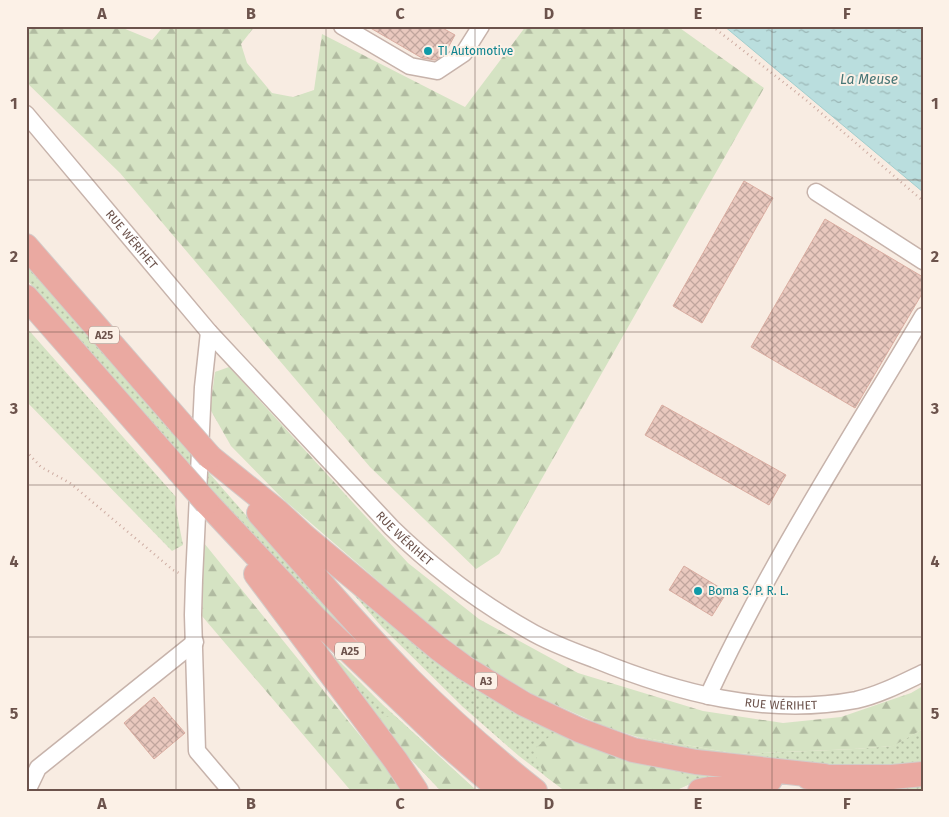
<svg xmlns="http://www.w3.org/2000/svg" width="949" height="817" font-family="'Fira Sans',sans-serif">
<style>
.grass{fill:url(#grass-dots)}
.forest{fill:url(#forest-firs)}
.water{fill:url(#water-ripples);stroke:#a2cece}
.building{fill:url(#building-cross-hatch);stroke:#daada1}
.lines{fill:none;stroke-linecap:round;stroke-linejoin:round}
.minor-casing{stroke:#c7b3ab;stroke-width:19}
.highway-casing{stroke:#d3cbc9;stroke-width:26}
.path{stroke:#cdaca2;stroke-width:2.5;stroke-dasharray:1 4;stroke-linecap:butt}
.minor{stroke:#fff;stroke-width:16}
.highway{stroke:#eaa9a1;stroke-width:24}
.highway-bridge-casing{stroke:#d3cbc9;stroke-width:26;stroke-linecap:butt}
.highway-bridge{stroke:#eaa9a1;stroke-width:24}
.grid{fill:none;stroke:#6c534c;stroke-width:1;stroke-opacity:0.55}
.culture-dot{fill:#0f9aa8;stroke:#fcf1e7;stroke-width:2}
.labels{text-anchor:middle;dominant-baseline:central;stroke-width:4;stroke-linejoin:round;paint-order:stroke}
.shield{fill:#fcf1e7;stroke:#97827a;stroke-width:1}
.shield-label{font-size:11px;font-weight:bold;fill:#6c534c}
.culture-label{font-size:12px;fill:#0d838f;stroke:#fcf1e7;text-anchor:start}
.street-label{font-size:12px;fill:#6c534c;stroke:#fcf1e7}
.water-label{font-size:14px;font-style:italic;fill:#477676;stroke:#fcf1e7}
.neatline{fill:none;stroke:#6c534c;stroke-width:2}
.grid-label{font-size:16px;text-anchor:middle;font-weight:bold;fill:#6c534c}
</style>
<defs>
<pattern id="grass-dots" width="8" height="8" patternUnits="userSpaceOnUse" patternTransform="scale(1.25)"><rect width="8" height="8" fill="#d5e3c3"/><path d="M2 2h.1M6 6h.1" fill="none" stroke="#b1bba1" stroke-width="1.8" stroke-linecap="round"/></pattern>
<pattern id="forest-firs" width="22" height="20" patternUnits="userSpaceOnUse" patternTransform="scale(1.25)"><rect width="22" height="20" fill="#d5e3c3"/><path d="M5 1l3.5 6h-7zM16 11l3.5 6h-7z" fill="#b1bba1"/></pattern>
<pattern id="water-ripples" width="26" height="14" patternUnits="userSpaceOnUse" patternTransform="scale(1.25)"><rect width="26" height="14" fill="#badede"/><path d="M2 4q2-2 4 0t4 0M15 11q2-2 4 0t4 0" fill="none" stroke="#9bb7b6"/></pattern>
<pattern id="building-cross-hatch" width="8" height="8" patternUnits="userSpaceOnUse" patternTransform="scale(1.25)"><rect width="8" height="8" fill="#e9c8be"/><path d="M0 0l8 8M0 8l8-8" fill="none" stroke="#c1a59d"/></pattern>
</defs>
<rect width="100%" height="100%" fill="#f8ece2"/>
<path class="grass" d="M 26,263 L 361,647 L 328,615 L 263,548 L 26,279 Z
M 26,327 L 176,497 L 175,504 L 183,545 L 172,551 L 26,401 Z
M 335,573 L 401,629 L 674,769 L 721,777 L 690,784 L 674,791 L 565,791 L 519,756 L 463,707 L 382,627 Z
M 328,650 L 382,704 L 477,791 L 441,791 L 403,751 Z
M 923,729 L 923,764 L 865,766 L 790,764 L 678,749 L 634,736 L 738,754 L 854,749 L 892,746 Z
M 923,785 L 923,791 L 859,791 L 870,786 Z"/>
<path class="forest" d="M 26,26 L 118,26 L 152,40 L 164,26 L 255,26 L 241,44 L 247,63 L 272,93 L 293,97 L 314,90 L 322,34 L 465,107 L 526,26 L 677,26 L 764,88 L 499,554 L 476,569 L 370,467 L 120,173 L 26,82 Z
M 229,367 L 408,563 L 479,619 L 578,673 L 703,711 L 783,723 L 841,717 L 911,693 L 923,686 L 923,729 L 893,746 L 854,749 L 738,754 L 634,736 L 601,725 L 534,695 L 472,658 L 422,619 L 283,499 L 231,446 L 210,409 L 215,372 Z
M 204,543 L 405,791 L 351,791 L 202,616 Z
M 395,716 L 477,791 L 441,791 L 403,751 L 377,718 Z
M 570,734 L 674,769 L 690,784 L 674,791 L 565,791 L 545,776 L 533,750 L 549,737 Z"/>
<path class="water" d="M 724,26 L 923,26 L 923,192 Z"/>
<path class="building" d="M 367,26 L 439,26 L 455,35 L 444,55 L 435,60 L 422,58 Z
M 744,181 L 773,198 L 702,323 L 673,306 Z
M 825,219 L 923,277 L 923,292 L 855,408 L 751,347 Z
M 662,405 L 786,475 L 769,505 L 645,435 Z
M 684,566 L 727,592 L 712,616 L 669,590 Z
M 154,697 L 185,733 L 154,759 L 124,723 Z"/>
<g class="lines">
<defs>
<g id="minor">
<path d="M 342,26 L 410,66 L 437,71 L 464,53 L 481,26"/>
<path id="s1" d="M 26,114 L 209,332 L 392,528 C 432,567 479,602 528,630 C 548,642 572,651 594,659 C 677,693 766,717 856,700 C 879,695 902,683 923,673"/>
<path d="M 816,192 L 923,261"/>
<path d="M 209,332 L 203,387 L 194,580 L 193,615 L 197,751 L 231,791"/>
<path d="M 708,696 C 769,564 849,441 923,316"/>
<path d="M 27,791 L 38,768 L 195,642"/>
</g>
<path id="highway" d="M 26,246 L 181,424
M 26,297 L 178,470
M 210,457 L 277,511 L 305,537 L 438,648 L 465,668 L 524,704 L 579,730 L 633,750 L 696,762 L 824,776
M 207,503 L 316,619 L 450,747 L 501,791
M 259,513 C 309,569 357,626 410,680 C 449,719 491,756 535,791
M 256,574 L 396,761 L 416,791
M 808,777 L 892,777 L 923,774
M 700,791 L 749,781 L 770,780"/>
</defs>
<use href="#minor" class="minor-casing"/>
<use href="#highway" class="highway-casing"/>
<path class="path" d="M 712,26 L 806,100 L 923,201
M 26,451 L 41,467 L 70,483 L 173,570 L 179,573"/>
<use href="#minor" class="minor"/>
<use href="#highway" class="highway"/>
<defs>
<path id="highway-bridge" d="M 181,424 L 210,457
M 178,470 L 207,503"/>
</defs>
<use href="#highway-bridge" class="highway-bridge-casing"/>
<use href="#highway-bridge" class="highway-bridge"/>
</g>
<path class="grid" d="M 176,26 L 176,791M 326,26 L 326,791M 475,26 L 475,791M 624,26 L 624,791M 772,26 L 772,791M 26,180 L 923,180M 26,332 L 923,332M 26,485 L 923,485M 26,637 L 923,637"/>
<g class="culture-dot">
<circle cx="428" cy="51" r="5"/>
<circle cx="698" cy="591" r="5"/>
</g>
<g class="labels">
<g class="shield">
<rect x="89" y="326.5" width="30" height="17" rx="4"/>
<rect x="335" y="642.5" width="30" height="17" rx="4"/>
<rect x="475" y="672.5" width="22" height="17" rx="4"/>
</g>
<g class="shield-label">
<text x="104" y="335">A25</text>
<text x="350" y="651">A25</text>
<text x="486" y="681">A3</text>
</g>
<g class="culture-label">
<text x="438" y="51">TI Automotive</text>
<text x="708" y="591">Boma S. P. R. L.</text>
</g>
<g class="street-label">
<text stroke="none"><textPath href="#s1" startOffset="164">RUE WÉRIHET</textPath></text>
<text stroke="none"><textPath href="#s1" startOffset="569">RUE WÉRIHET</textPath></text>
<text stroke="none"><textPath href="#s1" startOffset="989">RUE WÉRIHET</textPath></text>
</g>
<g class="water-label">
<text x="869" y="79">La Meuse</text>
</g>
</g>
<rect width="949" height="817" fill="none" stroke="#fcf1e7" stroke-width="55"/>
<rect x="28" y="28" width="894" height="762" class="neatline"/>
<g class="grid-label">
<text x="102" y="19">A</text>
<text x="251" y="19">B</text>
<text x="400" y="19">C</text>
<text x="549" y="19">D</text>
<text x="698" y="19">E</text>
<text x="847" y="19">F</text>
<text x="14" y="109">1</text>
<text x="935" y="109">1</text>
<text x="14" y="262">2</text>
<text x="935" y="262">2</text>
<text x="14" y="414">3</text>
<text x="935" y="414">3</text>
<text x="14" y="567">4</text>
<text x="935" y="567">4</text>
<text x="14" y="719">5</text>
<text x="935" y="719">5</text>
<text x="102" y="809">A</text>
<text x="251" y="809">B</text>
<text x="400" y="809">C</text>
<text x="549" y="809">D</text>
<text x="698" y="809">E</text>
<text x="847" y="809">F</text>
</g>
</svg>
